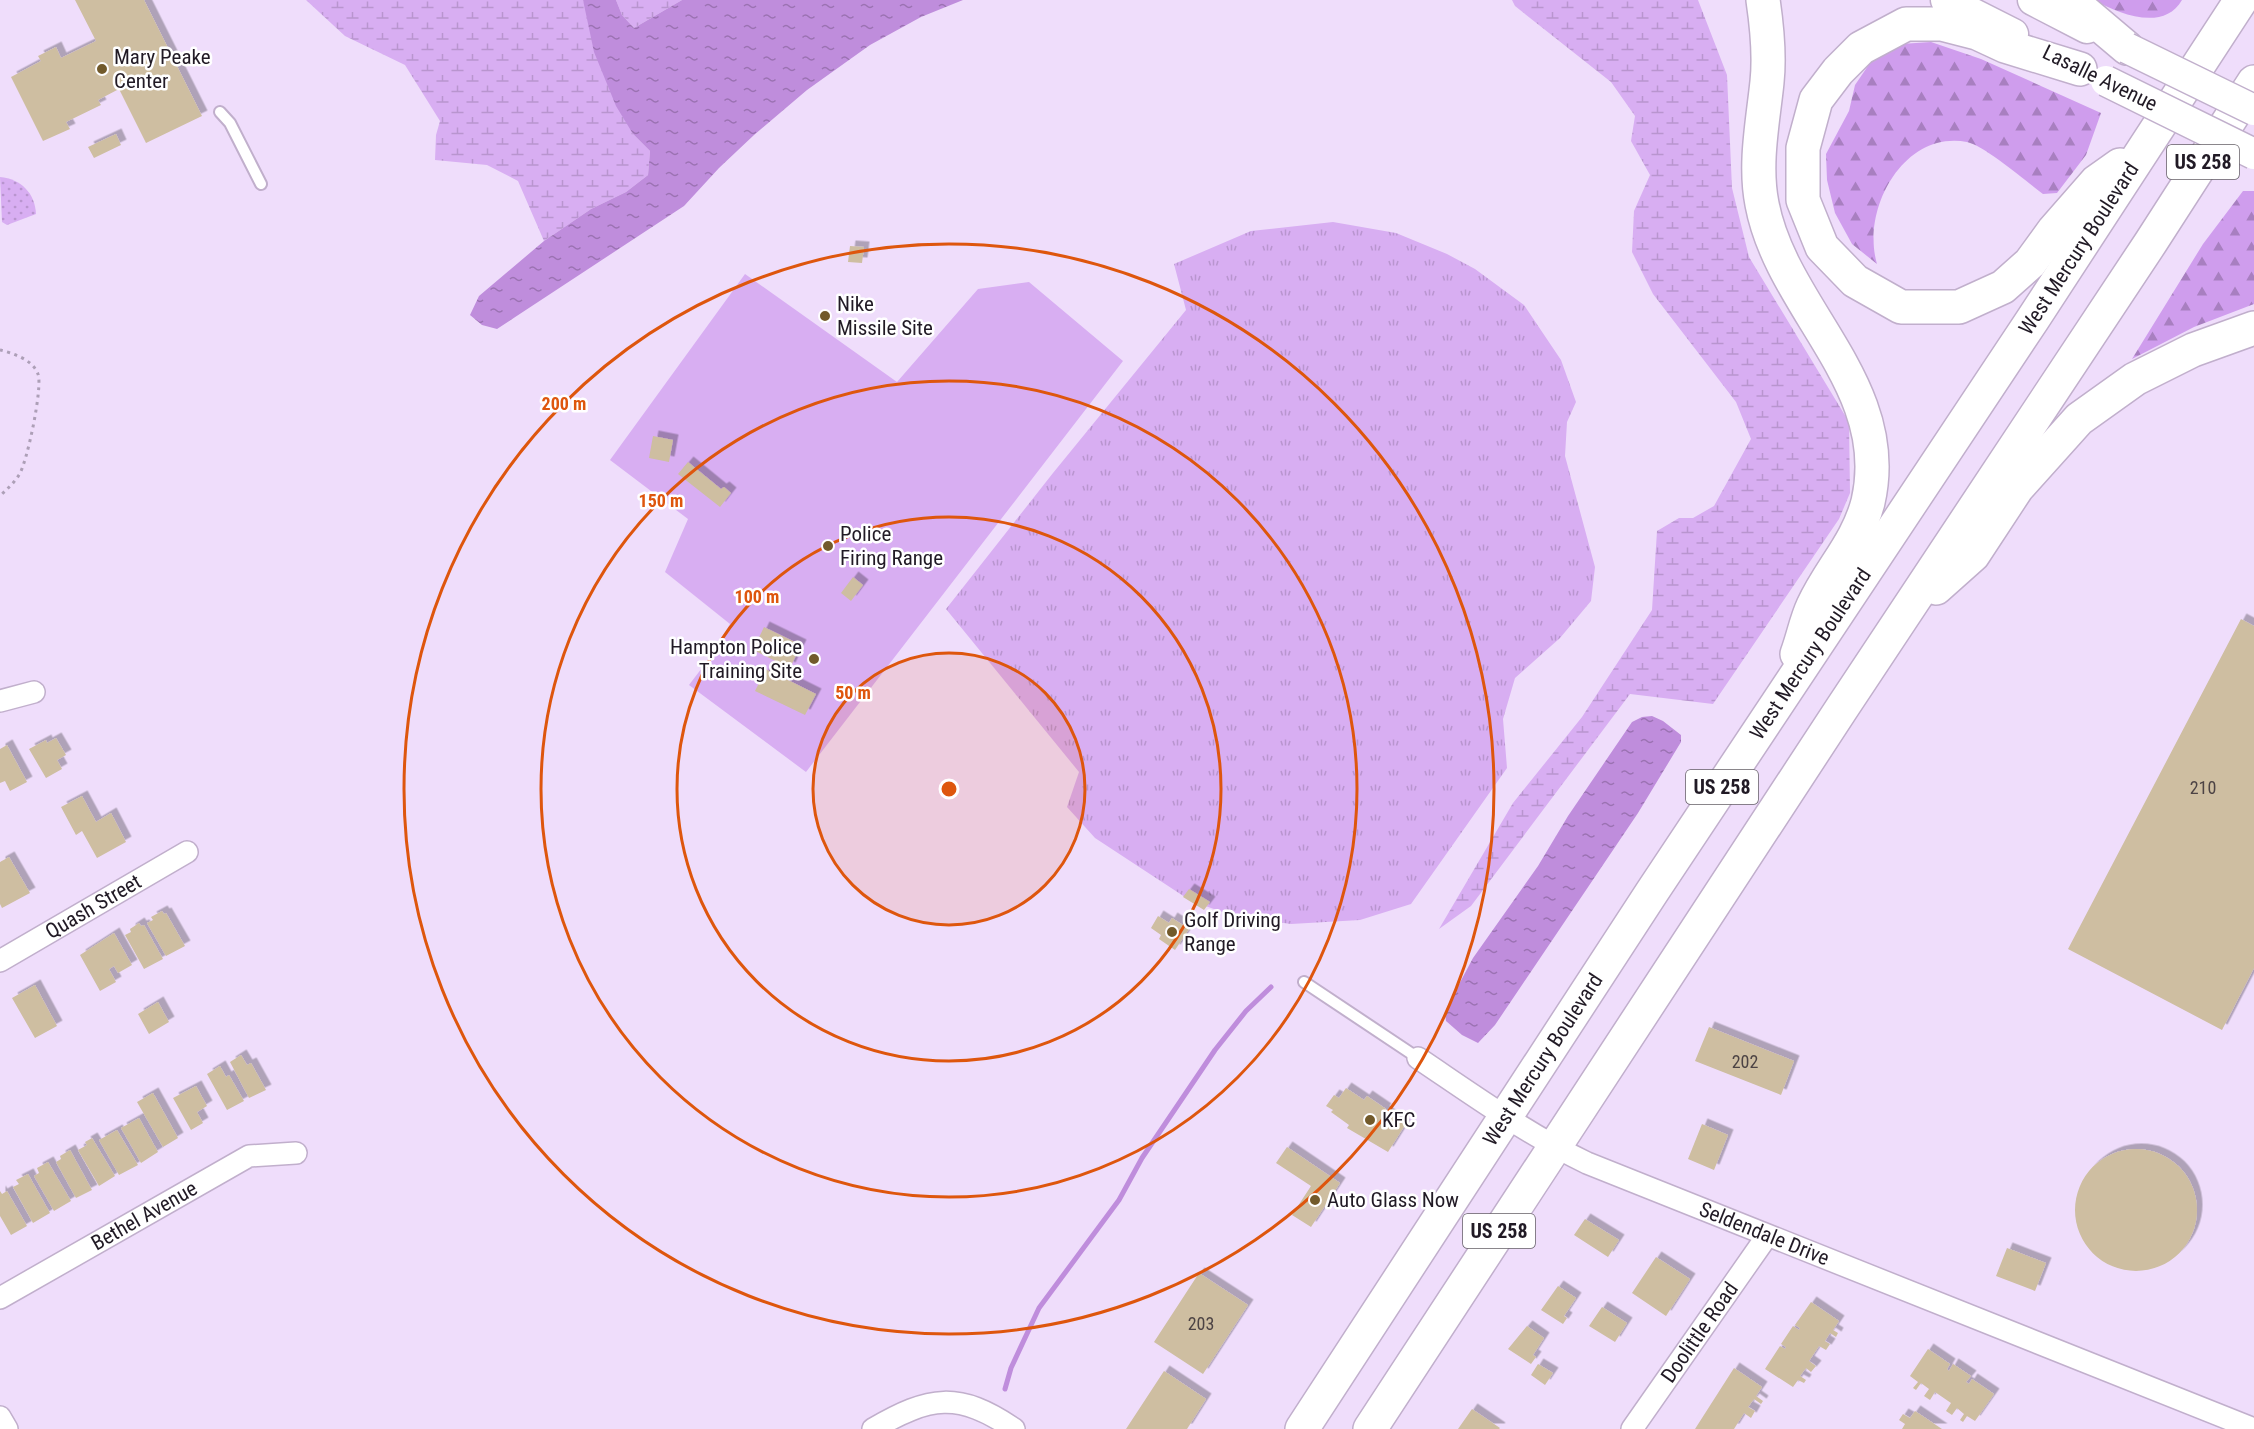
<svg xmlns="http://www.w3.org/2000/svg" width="2254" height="1429" font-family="'Roboto Condensed',sans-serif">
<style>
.grass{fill:url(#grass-tufts)}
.forest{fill:url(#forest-firs)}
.wetland{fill:url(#wetland-marsh)}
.park{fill:url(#park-dots)}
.pitch{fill:#d8aef2}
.water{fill:url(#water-ripples)}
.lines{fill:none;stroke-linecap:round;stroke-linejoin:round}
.stream{stroke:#bf8ddc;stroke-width:5}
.building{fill:#cebea1;filter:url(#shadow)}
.lane-casing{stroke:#c1afcc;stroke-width:14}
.street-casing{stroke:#c1afcc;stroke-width:24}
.secondary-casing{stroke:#c1afcc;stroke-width:33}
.primary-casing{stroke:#c1afcc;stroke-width:36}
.path{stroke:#ad9fb7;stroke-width:3;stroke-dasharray:3 4.5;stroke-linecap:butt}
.lane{stroke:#fff;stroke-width:10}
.street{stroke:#fff;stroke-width:21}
.secondary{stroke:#fff;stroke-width:30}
.primary{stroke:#fff;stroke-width:33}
.secondary-bridge-casing{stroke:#c1afcc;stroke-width:33;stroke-linecap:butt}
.secondary-bridge{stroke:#fff;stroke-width:30}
.ring{fill:none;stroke:#de560d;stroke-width:3}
.poi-dot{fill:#725a2b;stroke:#fff;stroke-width:2}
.labels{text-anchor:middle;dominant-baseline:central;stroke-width:5;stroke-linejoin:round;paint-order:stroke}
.number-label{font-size:18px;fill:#4c4344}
.shield{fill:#fff;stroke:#645f66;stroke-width:1.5}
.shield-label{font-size:20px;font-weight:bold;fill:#211a25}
.poi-label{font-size:21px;fill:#211a25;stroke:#fff;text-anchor:start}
.street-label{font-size:21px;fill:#211a25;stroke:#fff}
.centre{fill:#de560d;stroke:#fff;stroke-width:3}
.ring-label{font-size:18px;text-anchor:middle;font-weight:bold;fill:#de560d;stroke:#fff;stroke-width:5;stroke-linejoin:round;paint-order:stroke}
</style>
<defs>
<pattern id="grass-tufts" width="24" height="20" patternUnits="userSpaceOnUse" patternTransform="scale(1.5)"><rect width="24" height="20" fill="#d8aef2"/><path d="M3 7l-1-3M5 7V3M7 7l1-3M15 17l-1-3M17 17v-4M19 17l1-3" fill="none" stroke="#b995cf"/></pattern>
<pattern id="forest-firs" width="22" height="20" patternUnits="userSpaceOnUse" patternTransform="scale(1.5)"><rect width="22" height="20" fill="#cf9ded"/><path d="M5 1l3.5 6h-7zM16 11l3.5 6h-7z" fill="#a87fc0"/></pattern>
<pattern id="wetland-marsh" width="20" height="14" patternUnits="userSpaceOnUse" patternTransform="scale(1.5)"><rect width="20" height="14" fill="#d8aef2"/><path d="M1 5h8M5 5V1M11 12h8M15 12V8" fill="none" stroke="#b995cf"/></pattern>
<pattern id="park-dots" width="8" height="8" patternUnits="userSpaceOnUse" patternTransform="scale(1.5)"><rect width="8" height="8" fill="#d8aef2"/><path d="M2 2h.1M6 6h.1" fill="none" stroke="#b995cf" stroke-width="1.8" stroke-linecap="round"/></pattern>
<pattern id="water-ripples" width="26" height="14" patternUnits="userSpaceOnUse" patternTransform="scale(1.5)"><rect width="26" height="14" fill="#bf8ddc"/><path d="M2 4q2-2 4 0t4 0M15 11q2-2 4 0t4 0" fill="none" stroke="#9b72b2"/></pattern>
<filter id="shadow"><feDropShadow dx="5.5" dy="-5.5" stdDeviation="0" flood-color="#0004"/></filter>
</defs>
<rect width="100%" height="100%" fill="#efddfb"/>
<path class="grass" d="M 1333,222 L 1396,233 L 1447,254 L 1475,269 L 1524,305 L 1561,360 L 1576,402 L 1567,422 L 1565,456 L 1595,567 L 1591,601 L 1560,638 L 1515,678 L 1503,719 L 1507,768 L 1411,904 L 1360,920 L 1291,924 L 1234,916 L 1191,901 L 1095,838 L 1067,807 L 1079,772 L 946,609 L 1053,473 L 1186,310 L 1174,264 L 1251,231 Z"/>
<path class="forest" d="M 2094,0 L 2182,0 C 2164,32 2119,14 2094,0 Z
M 1931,42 L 1981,59 L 2101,113 L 2086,155 L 2057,193 L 2043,194 C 2027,182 1985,146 1967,142 C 1903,130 1861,210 1877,264 L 1852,244 L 1835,213 L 1827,180 L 1826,154 L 1849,111 L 1855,85 L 1872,60 L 1901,44 Z
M 2243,191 L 2254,191 L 2254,304 L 2194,327 L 2132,359 L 2203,244 Z"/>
<path class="wetland" d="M 306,0 L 583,0 L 633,134 L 650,151 L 648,175 L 626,192 L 591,209 L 544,241 L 518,181 L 487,165 L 435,160 L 436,135 L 440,121 L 405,65 L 345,36 Z
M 616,0 L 682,0 L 634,28 L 622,15 Z
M 1512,0 L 1698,0 L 1727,75 L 1732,188 L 1749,257 L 1849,422 L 1850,493 L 1839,519 L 1713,704 L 1630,694 L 1471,906 L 1439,929 L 1513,803 L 1582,717 L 1652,610 L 1657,531 L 1679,518 L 1693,518 L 1714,506 L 1751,439 L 1736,402 L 1653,294 L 1632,252 L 1634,211 L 1650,175 L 1631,141 L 1635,116 L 1611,82 L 1515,6 Z"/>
<path class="park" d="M 0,177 C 21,179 35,193 36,214 L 7,225 L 2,222 Z"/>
<path class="pitch" d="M 745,274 L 897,382 L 978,289 L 1029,282 L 1123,361 L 806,772 L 689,685 L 711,656 L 730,624 L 665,572 L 688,519 L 610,460 Z"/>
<path class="water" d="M 583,0 L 616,0 L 622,15 L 634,28 L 682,0 L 963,0 L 921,17 L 870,45 L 807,90 L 754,135 L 719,168 L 684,206 L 497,329 L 482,325 L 470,315 L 479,296 L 544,241 L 591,209 L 626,192 L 648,175 L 650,151 L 633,134 L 616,106 L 594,52 Z
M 1652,716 L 1663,721 L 1681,735 L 1681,742 L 1638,813 L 1495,1025 L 1478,1043 L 1462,1035 L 1446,1021 L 1445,1013 L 1449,1003 L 1473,958 L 1538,866 L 1568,816 L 1632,722 L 1642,717 Z"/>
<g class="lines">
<path class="stream" d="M 1005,1389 L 1011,1368 L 1039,1308 L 1119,1200 L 1142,1158 L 1215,1050 L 1246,1011 L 1271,987"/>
</g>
<path class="building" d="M 75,0 L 144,0 L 202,116 L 146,143 L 119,89 L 98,100 L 101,105 L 66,122 L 70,129 L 43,141 L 11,77 L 41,61 L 38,56 L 56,47 L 61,58 L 96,41 Z
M 116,134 L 121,145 L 94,158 L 88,147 Z
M 850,246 L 864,247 L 862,263 L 848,262 Z
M 653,436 L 673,440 L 669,462 L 649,458 Z
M 688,462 L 721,489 L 724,487 L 731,493 L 720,507 L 678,474 Z
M 853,577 L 863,585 L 851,601 L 841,593 Z
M 2241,619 L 2254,626 L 2254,968 L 2222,1030 L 2068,949 Z
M 764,627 L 801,645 L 790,668 L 753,650 Z
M 766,669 L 772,673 L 774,669 L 781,673 L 780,676 L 816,694 L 805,715 L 755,691 Z
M 56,738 L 66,755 L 57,760 L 62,769 L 46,778 L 29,749 L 46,740 L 47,743 Z
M 7,745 L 27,782 L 10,791 L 5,781 L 0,783 L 0,749 Z
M 82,796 L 96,822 L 111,813 L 126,842 L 97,858 L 82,831 L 76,835 L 61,807 Z
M 9,857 L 30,893 L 2,908 L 0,904 L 0,862 Z
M 1189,889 L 1210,902 L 1204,910 L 1183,897 Z
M 162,911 L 164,914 L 166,913 L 185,946 L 166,956 L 147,923 L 153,920 L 151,917 Z
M 1158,916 L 1169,923 L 1172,918 L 1189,929 L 1175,950 L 1159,939 L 1161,935 L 1151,928 Z
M 139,923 L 141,926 L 144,925 L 163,959 L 144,969 L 125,935 L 131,932 L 130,929 Z
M 114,933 L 132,965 L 118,973 L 114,966 L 109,969 L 116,982 L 100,991 L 80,955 Z
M 35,985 L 57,1026 L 35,1038 L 12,998 Z
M 158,1002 L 169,1022 L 149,1034 L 138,1014 Z
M 1709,1027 L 1794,1061 L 1781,1095 L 1695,1061 Z
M 241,1055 L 247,1065 L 251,1063 L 266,1090 L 249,1098 L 230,1062 Z
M 220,1066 L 226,1077 L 229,1075 L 244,1101 L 227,1110 L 207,1074 Z
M 196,1086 L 207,1106 L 197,1112 L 203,1123 L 191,1130 L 173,1098 Z
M 1346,1088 L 1364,1100 L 1367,1096 L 1386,1109 L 1384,1111 L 1405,1125 L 1388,1152 L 1347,1128 L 1349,1125 L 1331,1112 L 1333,1110 L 1326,1106 L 1334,1095 L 1339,1098 Z
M 153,1093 L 178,1138 L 163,1147 L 137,1102 Z
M 139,1118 L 158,1152 L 141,1163 L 121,1128 Z
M 1702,1124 L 1728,1135 L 1714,1170 L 1688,1159 Z
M 117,1130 L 138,1165 L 119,1175 L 99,1140 Z
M 92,1138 L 115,1176 L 99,1186 L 78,1150 L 87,1145 L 85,1142 Z
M 1287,1147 L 1340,1183 L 1311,1227 L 1292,1215 L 1311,1186 L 1276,1163 Z
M2075 1210a61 61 0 1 1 122 0a61 61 0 1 1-122 0Z
M 70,1150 L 92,1190 L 76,1198 L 56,1162 L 61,1159 L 60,1156 Z
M 48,1162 L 71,1201 L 54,1211 L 34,1176 L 39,1173 L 37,1168 Z
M 28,1174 L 50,1213 L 33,1223 L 13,1187 L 19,1184 L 16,1180 Z
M 0,1191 L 2,1194 L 7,1191 L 27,1226 L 11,1235 L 0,1216 Z
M 1585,1219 L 1619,1240 L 1608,1257 L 1574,1235 Z
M 2007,1248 L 2046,1263 L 2035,1291 L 1996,1276 Z
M 1656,1257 L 1690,1279 L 1666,1316 L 1632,1293 Z
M 1199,1273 L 1248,1305 L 1203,1374 L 1154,1342 Z
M 1558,1286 L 1576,1298 L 1564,1316 L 1567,1318 L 1563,1324 L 1541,1310 Z
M 1811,1302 L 1839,1321 L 1833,1330 L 1838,1333 L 1836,1337 L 1830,1333 L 1825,1341 L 1830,1344 L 1826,1350 L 1819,1346 L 1809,1361 L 1816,1366 L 1811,1372 L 1806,1368 L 1800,1376 L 1806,1380 L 1804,1383 L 1798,1380 L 1793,1387 L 1765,1369 L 1780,1346 L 1785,1349 L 1786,1347 L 1781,1344 L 1793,1326 L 1799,1330 L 1800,1328 L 1795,1325 Z
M 1602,1307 L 1627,1323 L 1615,1342 L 1589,1326 Z
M 1527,1326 L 1544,1338 L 1533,1355 L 1536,1357 L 1531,1364 L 1508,1349 Z
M 1928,1349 L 1950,1364 L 1947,1369 L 1949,1371 L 1953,1364 L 1971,1376 L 1966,1382 L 1969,1384 L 1972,1379 L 1994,1394 L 1975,1421 L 1967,1416 L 1963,1422 L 1960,1420 L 1964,1414 L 1957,1408 L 1952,1415 L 1946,1411 L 1951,1403 L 1935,1392 L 1930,1400 L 1924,1396 L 1929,1389 L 1921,1383 L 1916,1390 L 1913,1388 L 1918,1382 L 1910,1376 Z
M 1538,1364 L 1553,1373 L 1545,1385 L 1531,1375 Z
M 1734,1368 L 1762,1387 L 1756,1396 L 1763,1401 L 1761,1404 L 1754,1399 L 1748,1407 L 1755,1411 L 1751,1418 L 1744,1413 L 1734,1429 L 1695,1429 Z
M 1164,1371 L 1206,1399 L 1187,1429 L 1126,1429 Z
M 1472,1409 L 1500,1428 L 1499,1429 L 1458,1429 Z
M 1915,1411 L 1942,1429 L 1902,1429 L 1905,1424 L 1899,1420 L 1903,1414 L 1910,1418 Z"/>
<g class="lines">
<defs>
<path id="lane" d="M 220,112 L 230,123 L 261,184
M 1304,982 L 1418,1058"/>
<g id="street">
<path d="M 0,701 L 34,692"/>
<path id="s1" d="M 0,961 L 187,852"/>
<path id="s2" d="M 1418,1058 C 1473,1095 1527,1134 1587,1163 L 2254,1429"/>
<path id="s3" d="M 0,1298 L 249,1156 L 296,1153"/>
<path d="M 0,1417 L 7,1429"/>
<path d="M 873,1429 C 930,1396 958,1391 1014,1429"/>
<path id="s4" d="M 1632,1429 L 1767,1236"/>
</g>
<path id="secondary" d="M 1946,0 L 2013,34
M 2033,0 L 2087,28"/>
<g id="primary">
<path d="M 1763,0 C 1767,27 1770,54 1767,82 C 1763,121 1754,164 1762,204 C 1782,310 1895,385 1868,502 C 1857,544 1830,569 1813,606 C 1806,621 1803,638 1797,654"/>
<path d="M 2064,0 L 2082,10 L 2127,48"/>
<path d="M 2080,69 L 2005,46 L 1977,33 L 1942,24 L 1906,24 L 1861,48 L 1838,71 L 1816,100 L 1803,148 L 1803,200 L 1822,247 L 1855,281 L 1901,307 L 1959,307 L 2003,287 L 2030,263 L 2054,230 L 2096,182 L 2120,165"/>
<path d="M 1936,588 L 1973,555 L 2017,488 L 2079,419 L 2135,379 L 2193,350 L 2254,328"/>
<path id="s5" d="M 1302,1429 L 1652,892 L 2033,319 L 2241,0"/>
<path d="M 1370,1429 L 1842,708 L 2151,242 L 2254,82"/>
</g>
</defs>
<use href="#lane" class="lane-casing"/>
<use href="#street" class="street-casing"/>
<use href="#secondary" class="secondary-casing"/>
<use href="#primary" class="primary-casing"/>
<path class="path" d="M 0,350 C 13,353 33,360 38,374 C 43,387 27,463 19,475 C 14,483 7,489 0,496"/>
<use href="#lane" class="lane"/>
<use href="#street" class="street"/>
<use href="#secondary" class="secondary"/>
<use href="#primary" class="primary"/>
<defs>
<path id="secondary-bridge" d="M 2127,48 L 2254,110
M 2106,81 L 2254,154"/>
</defs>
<use href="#secondary-bridge" class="secondary-bridge-casing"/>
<use href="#secondary-bridge" class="secondary-bridge"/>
</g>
<circle cx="949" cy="789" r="136" fill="#de560d" fill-opacity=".12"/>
<g class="ring">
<circle cx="949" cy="789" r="136"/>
<circle cx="949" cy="789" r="272"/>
<circle cx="949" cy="789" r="408"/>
<circle cx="949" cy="789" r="545"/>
</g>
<g class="poi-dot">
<circle cx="102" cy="69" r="6"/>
<circle cx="825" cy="316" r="6"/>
<circle cx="828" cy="546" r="6"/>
<circle cx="814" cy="659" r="6"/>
<circle cx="1172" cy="932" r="6"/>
<circle cx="1370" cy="1120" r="6"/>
<circle cx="1315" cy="1200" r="6"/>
</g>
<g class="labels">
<g class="number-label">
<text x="2203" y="787">210</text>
<text x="1745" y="1061">202</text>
<text x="1201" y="1323">203</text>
</g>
<g class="shield">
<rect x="2167" y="145" width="72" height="34" rx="4.5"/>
<rect x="1686" y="770" width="72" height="34" rx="4.5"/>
<rect x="1463" y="1214" width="72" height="34" rx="4.5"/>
</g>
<g class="shield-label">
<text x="2203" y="162">US 258</text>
<text x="1722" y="787">US 258</text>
<text x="1499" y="1231">US 258</text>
</g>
<g class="poi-label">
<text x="114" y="57">Mary Peake<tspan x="114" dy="24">Center</tspan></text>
<text x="837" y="304">Nike<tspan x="837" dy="24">Missile Site</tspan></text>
<text x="840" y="534">Police<tspan x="840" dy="24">Firing Range</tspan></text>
<text x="802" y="647" text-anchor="end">Hampton Police<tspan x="802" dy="24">Training Site</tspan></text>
<text x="1184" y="920">Golf Driving<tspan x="1184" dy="24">Range</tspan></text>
<text x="1382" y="1120">KFC</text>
<text x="1327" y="1200">Auto Glass Now</text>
</g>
<g class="street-label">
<text transform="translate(2100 78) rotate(26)">Lasalle Avenue</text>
<text stroke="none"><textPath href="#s5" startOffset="1413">West Mercury Boulevard</textPath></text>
<text stroke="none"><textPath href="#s5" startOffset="927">West Mercury Boulevard</textPath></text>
<text stroke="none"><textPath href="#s1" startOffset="108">Quash Street</textPath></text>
<text stroke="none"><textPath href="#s5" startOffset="441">West Mercury Boulevard</textPath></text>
<text stroke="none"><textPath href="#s3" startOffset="166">Bethel Avenue</textPath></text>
<text stroke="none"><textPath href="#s2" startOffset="390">Seldendale Drive</textPath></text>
<text stroke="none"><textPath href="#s4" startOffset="118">Doolittle Road</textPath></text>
</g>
</g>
<circle cx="949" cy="789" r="9" class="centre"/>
<g class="ring-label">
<text x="564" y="410">200 m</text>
<text x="661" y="507">150 m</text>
<text x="757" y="603">100 m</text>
<text x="853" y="699">50 m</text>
</g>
</svg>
